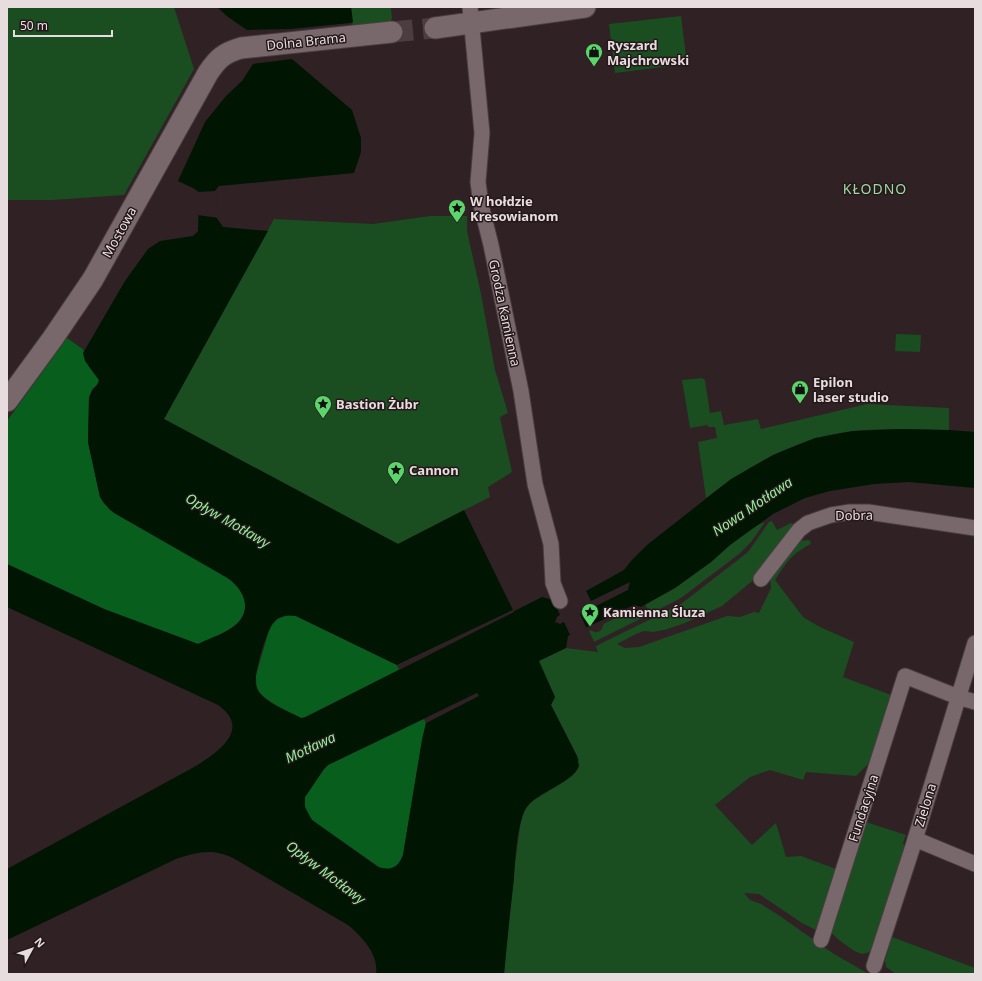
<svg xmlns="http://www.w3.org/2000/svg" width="982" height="981" font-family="'Noto Sans',sans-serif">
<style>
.green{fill:#1a4e21}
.forest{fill:#075e1d}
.water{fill:#011503;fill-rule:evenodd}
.pier{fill:#2f2124}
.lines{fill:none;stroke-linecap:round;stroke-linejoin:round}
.secondary-tunnel{stroke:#4b3d40;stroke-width:21;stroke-dasharray:21 10;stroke-linecap:butt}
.street-casing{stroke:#493d40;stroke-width:17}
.secondary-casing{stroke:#493d40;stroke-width:23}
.street{stroke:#78676b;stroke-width:15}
.secondary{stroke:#78676b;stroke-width:21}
.labels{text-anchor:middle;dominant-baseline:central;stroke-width:3;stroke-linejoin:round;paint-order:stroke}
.street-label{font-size:13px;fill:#e7dddf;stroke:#25181b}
.poi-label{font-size:13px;font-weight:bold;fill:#e7dddf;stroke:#25181b;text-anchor:start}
.neighbourhood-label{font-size:14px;letter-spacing:1px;fill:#9ddaa1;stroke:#25181b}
.water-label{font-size:14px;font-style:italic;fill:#8ef197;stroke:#25181b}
</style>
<rect width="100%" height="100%" fill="#2f2124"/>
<path class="green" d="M 7,7 L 174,7 L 194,69 L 124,195 L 52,200 L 7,200 Z
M 351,7 L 395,7 L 391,8 L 392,19 L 391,19 L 391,22 L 353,27 Z
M 681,16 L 687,64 L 615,73 L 609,24 Z
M 430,216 L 467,216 L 467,231 L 481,294 L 495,370 L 508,413 L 502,416 L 500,418 L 512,472 L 488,487 L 490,497 L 398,544 L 164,419 L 274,219 L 373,224 Z
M 896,334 L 921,335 L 920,352 L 895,351 Z
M 702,378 L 705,380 L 710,413 L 721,411 L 724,425 L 758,419 L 761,429 L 867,404 L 949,408 L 949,430 C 918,430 886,428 854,431 C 800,436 749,465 706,498 L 698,442 L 717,438 L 715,427 L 708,427 L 708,425 L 690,428 L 682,380 Z
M 772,521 L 777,530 L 791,523 L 794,525 L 757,577 L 722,606 L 685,623 L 664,630 L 653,632 L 644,631 L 636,634 L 617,644 L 625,648 L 639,647 L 727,616 L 740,617 L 754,612 L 759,613 L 771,588 L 770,578 L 798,541 L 810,540 L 811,544 C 791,554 786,563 775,580 L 803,617 L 820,627 L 854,642 L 843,677 L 891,695 L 871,761 L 856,776 L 806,772 L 803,780 L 770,770 L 750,777 L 715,805 L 752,845 L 776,823 L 786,857 L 801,856 L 836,869 L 828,894 L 820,932 L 802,923 L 759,894 L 744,893 L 750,900 L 761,904 L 777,914 L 834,954 L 869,974 L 504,974 L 515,864 L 520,827 L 523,814 L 526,807 L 532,801 L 547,792 L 579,760 L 551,705 L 555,697 L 538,661 L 566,648 L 598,652 L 596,646 L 681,604 L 748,552 L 769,522 Z
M 764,522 L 763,525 L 751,542 L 739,554 L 681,598 L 650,614 L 645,604 L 675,588 L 711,562 L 730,545 L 752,528 Z
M 635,610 L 641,612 L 643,615 L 645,614 L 646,616 L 594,642 L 589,631 L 591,630 C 595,633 598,633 602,629 L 603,625 L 605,623 Z
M 866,822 L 906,835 L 903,843 L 905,846 L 874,949 C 869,952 865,955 859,953 C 853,951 833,936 830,931 Z
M 892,937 L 975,968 L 975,974 L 896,974 L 886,967 L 885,961 Z"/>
<path class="forest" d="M 67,338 L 84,350 C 82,361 93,371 99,380 L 98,384 L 92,389 L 89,398 L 88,442 L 100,497 L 104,504 L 226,577 C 235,584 244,591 245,604 C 246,628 216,635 198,644 L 104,609 L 7,564 L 7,421 Z
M 288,615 L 296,616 L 304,620 L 397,665 L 399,670 L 303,718 L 301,718 C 289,712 269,703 260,693 C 256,688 256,681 256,675 L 270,627 L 277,619 Z
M 424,719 L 426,723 L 422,740 L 403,855 C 398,868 391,871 379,867 L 312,820 L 308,813 L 305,807 L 305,797 L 324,769 L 328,765 Z"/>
<path class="water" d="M 217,7 L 351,7 L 353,22 L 350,23 L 290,29 L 247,30 L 228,17 Z
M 292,59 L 352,110 L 361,138 L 361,152 L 354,173 L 219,186 L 215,191 L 216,217 L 223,227 L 268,231 L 164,419 L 398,544 L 464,510 L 513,610 L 397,665 L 296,616 C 289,615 282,615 276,620 C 267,627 257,665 256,677 C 255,682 256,688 259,692 C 266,703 290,712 301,718 L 306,717 L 542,597 L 553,600 L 560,615 L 557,617 L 555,622 L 560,624 L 628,590 L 630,582 L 591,601 L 586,591 L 624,570 L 631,561 L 647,545 L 731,479 L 773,455 L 815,438 L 853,431 L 901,429 L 949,430 L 975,432 L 975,488 L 909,482 L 874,484 L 830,491 L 805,498 L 773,514 L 730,545 L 711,562 L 675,588 L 641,607 L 634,605 L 568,636 L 566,648 L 539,661 L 555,697 L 551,705 L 577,756 L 579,766 C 573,783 539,791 527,807 C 517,820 515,862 514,879 C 510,911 507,942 504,974 L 376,974 C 379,954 362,937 348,925 L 233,858 C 212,848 197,852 176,859 L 7,940 L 7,869 L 196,766 C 218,752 252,729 218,705 L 7,607 L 7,564 L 104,609 L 198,644 C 216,635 247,628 245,604 C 244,594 238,587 231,580 L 114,513 L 109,509 L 100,497 L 88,442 L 89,398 C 91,390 98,386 99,380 L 85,361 L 83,353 L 125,281 L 148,249 L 160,241 L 193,236 L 198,231 L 199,192 L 193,188 L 178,181 L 205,122 L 226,96 L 242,81 L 253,64 ZM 477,693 L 478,696 L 426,723 L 422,740 L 403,855 C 398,868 391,871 378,867 L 312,820 L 308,813 L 305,807 L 305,797 L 324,769 L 328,765 Z"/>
<path class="pier" d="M 217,191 L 219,218 L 197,215 L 196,192 Z
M 513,610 L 514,612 L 399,670 L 399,668 L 437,649 L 398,667 L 397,665 Z
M 579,612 L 587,629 L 571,637 L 563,620 Z
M 477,693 L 479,696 L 426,723 L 425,721 L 437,715 L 425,721 L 424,719 Z"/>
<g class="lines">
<path class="secondary-tunnel" d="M 392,32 L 435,28"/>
<defs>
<path id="street" d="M 470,7 L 482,133 L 478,182 L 481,205 L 491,245 L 521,391 L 535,484 L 551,544 L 553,583 L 560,601
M 761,579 L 799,530 L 808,523 L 831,515 L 850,512 L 868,512 L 975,528
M 915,839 L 975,864
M 821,940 L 905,676 L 958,697 L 975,702
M 874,966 L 913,846 L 975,643"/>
<path id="secondary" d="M 435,28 L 585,7
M 7,401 L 53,338 L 93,279 L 208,73 C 218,58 224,53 241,48 L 392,32"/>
</defs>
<use href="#street" class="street-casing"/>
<use href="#secondary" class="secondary-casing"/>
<use href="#street" class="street"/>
<use href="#secondary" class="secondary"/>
</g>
<defs>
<symbol id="shop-pin" viewBox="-11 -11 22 30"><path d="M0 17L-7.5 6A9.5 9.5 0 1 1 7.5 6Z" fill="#5dd56d" stroke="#25181b"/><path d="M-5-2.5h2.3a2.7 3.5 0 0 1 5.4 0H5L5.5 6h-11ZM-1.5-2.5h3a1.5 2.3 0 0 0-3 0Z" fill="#111"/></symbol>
<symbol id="sight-pin" viewBox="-11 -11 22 30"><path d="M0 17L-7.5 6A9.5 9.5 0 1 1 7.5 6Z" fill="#5dd56d" stroke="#25181b"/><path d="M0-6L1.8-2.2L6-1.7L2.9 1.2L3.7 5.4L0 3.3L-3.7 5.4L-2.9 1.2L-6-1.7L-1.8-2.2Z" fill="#111"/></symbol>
</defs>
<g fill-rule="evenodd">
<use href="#shop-pin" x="584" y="42" width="20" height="27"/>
<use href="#sight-pin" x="447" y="198" width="20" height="27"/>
<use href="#shop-pin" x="790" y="379" width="20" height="27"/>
<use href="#sight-pin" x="313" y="394" width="20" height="27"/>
<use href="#sight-pin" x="386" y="460" width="20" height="27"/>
<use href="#sight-pin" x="580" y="602" width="20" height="27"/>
</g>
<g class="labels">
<g class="street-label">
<text transform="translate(306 41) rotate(-6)">Dolna Brama</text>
<text transform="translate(119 232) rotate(-61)">Mostowa</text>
<text transform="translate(505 313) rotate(78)">Grodza Kamienna</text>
<text transform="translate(854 515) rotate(-1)">Dobra</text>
<text transform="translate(925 805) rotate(-73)">Zielona</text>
<text transform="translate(863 808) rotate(-72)">Fundacyjna</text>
</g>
<g class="poi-label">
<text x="607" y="45">Ryszard<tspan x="607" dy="15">Majchrowski</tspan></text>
<text x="470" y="201">W hołdzie<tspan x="470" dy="15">Kresowianom</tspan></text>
<text x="813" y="382">Epilon<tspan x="813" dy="15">laser studio</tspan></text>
<text x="336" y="404">Bastion Żubr</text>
<text x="409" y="470">Cannon</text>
<text x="603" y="612">Kamienna Śluza</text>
</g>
<g class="neighbourhood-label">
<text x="875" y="188">KŁODNO</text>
</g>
<g class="water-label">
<text transform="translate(752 506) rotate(-34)">Nowa Motława</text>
<text transform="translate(228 520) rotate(30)">Opływ Motławy</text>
<text transform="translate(310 747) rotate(-25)">Motława</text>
<text transform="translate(326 872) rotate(37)">Opływ Motławy</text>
</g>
</g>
<rect width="982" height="981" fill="none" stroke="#e7dddf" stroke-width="16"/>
<g transform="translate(32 949) rotate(50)" stroke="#25181b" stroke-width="3" paint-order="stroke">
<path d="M0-3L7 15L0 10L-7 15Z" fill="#e7dddf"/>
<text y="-6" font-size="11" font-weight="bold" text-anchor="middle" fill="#e7dddf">N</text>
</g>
<path d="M14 30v6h98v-6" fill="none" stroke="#e7dddf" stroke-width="2"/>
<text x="20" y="30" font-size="12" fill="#e7dddf" stroke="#25181b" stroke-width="3" paint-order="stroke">50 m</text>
</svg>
